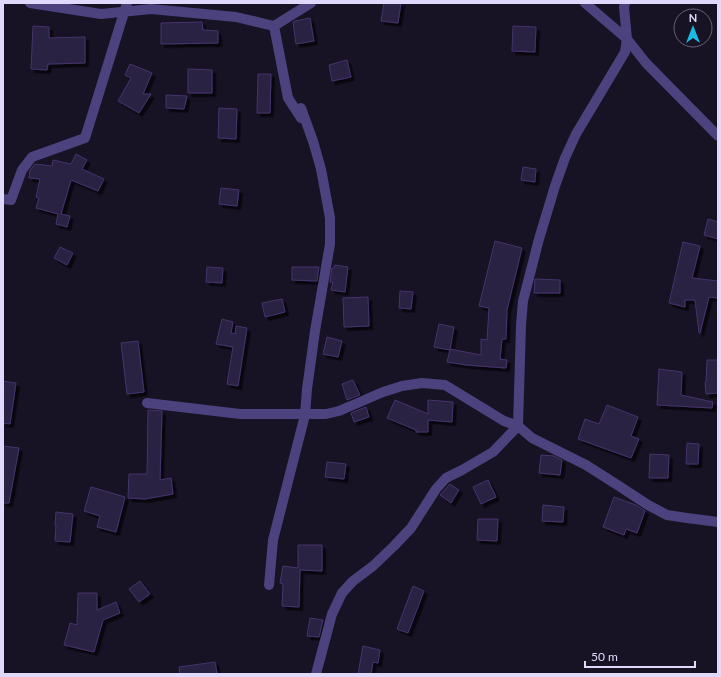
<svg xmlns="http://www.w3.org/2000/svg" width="721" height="677" font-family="Lato,sans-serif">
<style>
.building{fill:#2b2043;stroke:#46346d;filter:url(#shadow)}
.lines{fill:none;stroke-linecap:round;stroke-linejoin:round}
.minor{stroke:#4b427e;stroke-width:10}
</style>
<defs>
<filter id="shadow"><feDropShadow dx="3.5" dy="3.5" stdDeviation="0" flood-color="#0009"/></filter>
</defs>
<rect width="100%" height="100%" fill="#171224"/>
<path class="building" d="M 384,3 L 401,3 L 398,23 L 381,21 Z
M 310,18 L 314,41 L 296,44 L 293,22 L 295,21 Z
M 202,22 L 203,30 L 218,31 L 218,43 L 161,44 L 161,23 Z
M 33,26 L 49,27 L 49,38 L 85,37 L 85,63 L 48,64 L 47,70 L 31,69 Z
M 513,26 L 536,27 L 535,52 L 512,51 Z
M 347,60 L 351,77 L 332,81 L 329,65 Z
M 130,64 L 152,73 L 143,94 L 151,94 L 139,113 L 118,101 L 131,78 L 125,75 Z
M 188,69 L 212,70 L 212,93 L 188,93 Z
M 258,74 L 271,74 L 270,113 L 257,113 Z
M 166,95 L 187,96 L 184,109 L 166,108 Z
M 219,108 L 237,109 L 236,139 L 218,138 Z
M 76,154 L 87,160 L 82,169 L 104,179 L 98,191 L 71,180 L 61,214 L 70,216 L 67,227 L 56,224 L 58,214 L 36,208 L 39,198 L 36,197 L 40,179 L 29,178 L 30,170 L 35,164 L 52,166 L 53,160 L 71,164 Z
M 523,167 L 536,169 L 535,182 L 521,180 Z
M 221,188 L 239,190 L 237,206 L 219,204 Z
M 708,219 L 718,222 L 718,239 L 704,235 Z
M 495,241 L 522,248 L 507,310 L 506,339 L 502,339 L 500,359 L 507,360 L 506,368 L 466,365 L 447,362 L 450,350 L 434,347 L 439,324 L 454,327 L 450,349 L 481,355 L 481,339 L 487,340 L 489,308 L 479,306 Z
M 683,242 L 700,246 L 692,278 L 718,281 L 718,298 L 709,297 L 700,333 L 699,333 L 695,300 L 685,300 L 685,307 L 669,303 Z
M 60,247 L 73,253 L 67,265 L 54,258 Z
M 335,265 L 348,267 L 345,292 L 331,290 L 333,282 L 330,282 L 332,268 L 334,268 Z
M 207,267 L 223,268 L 222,283 L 206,282 Z
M 292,267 L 319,267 L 317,281 L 292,280 Z
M 535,279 L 560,280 L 560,293 L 534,293 Z
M 400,291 L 413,292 L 411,309 L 399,308 Z
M 368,297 L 369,326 L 344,327 L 343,298 Z
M 282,299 L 285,312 L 265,317 L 262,303 Z
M 222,319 L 233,322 L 231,333 L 235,334 L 236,326 L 247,328 L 238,386 L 227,384 L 233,347 L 216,344 Z
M 327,337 L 342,341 L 338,357 L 323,354 Z
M 138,341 L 144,392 L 127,394 L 121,343 Z
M 707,360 L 718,360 L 718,393 L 706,394 L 705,382 L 706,382 Z
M 659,369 L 682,372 L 681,395 L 713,402 L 712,408 L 657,405 Z
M 353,380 L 360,395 L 347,400 L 342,384 Z
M 3,381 L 16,383 L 10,424 L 3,423 Z
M 395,400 L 428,414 L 428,400 L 453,402 L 452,422 L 428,420 L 428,432 L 416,432 L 416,430 L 387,418 Z
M 607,405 L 638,417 L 631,436 L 639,439 L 631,458 L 578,439 L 585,419 L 599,424 Z
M 366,407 L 369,417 L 354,422 L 351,413 Z
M 148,410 L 162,411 L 160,480 L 171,478 L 173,494 L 145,499 L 128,498 L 129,474 L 147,474 Z
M 687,443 L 699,444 L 698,464 L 686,464 Z
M 3,446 L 19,448 L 9,503 L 3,503 Z
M 650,454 L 669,455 L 668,478 L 649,478 Z
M 541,455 L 554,456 L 562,460 L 560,475 L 539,473 Z
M 327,462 L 346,464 L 344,479 L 325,477 Z
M 488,480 L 496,497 L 481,504 L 473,487 Z
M 450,484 L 459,490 L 451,503 L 440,495 Z
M 91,487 L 125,497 L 116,532 L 97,527 L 100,516 L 84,511 Z
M 614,497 L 636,505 L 645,511 L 637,533 L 626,529 L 624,535 L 603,527 Z
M 543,505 L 564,507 L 563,522 L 542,521 Z
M 56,512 L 73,514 L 70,542 L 55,541 L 56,525 L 55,525 Z
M 478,519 L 498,519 L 497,541 L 477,540 Z
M 298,545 L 322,545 L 322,571 L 300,570 L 299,607 L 282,606 L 283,584 L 280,583 L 283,566 L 298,568 Z
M 140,581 L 150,594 L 139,602 L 129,589 Z
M 413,586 L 424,591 L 408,633 L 397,629 Z
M 78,593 L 97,593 L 97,610 L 116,602 L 120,613 L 103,620 L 94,652 L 64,645 L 70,623 L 77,625 Z
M 310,618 L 323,620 L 319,637 L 307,636 Z
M 363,646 L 380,650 L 378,663 L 373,662 L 371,674 L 358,674 Z
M 215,662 L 217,673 L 208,674 L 180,674 L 179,667 Z"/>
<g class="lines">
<path class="minor" d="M 30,3 L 101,14 L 151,9 L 236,17 L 274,26 L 311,3
M 585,3 L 627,39 L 646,63 L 718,136
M 274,26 L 288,98 L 301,118
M 3,199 L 11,200 L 22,170 L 32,157 L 85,138 L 127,3
M 147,403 L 240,414 L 326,414 L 339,411 L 383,392 L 402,386 L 422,383 L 445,385 L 504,421 L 518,426 L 532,438 L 586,465 L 619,486 L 648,505 L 667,515 L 687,518 L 718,522
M 269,585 L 273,540 L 305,415 L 307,389 L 315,331 L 330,244 L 330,218 L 321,169 L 313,141 L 301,108
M 316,674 L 332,614 L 342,593 L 353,581 L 373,566 L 394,546 L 411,528 L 436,489 L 446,478 L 462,470 L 493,452 L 518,426 L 521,325 L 523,301 L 539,239 L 555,186 L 565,158 L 576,134 L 625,52 L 627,39 L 624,7 L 625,3"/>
</g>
<rect width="721" height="677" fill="none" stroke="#e1d9fb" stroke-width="8"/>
<g transform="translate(693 28)"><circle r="19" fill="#171224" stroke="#68627a"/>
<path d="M0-3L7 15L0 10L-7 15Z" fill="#1bbae5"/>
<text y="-6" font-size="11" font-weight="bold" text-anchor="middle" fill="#e1d9fb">N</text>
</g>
<path d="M585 661v6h110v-6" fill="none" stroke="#e1d9fb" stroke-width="2"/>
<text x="591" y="661" font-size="12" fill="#e1d9fb" stroke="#171224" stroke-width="3" paint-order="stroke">50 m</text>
</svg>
